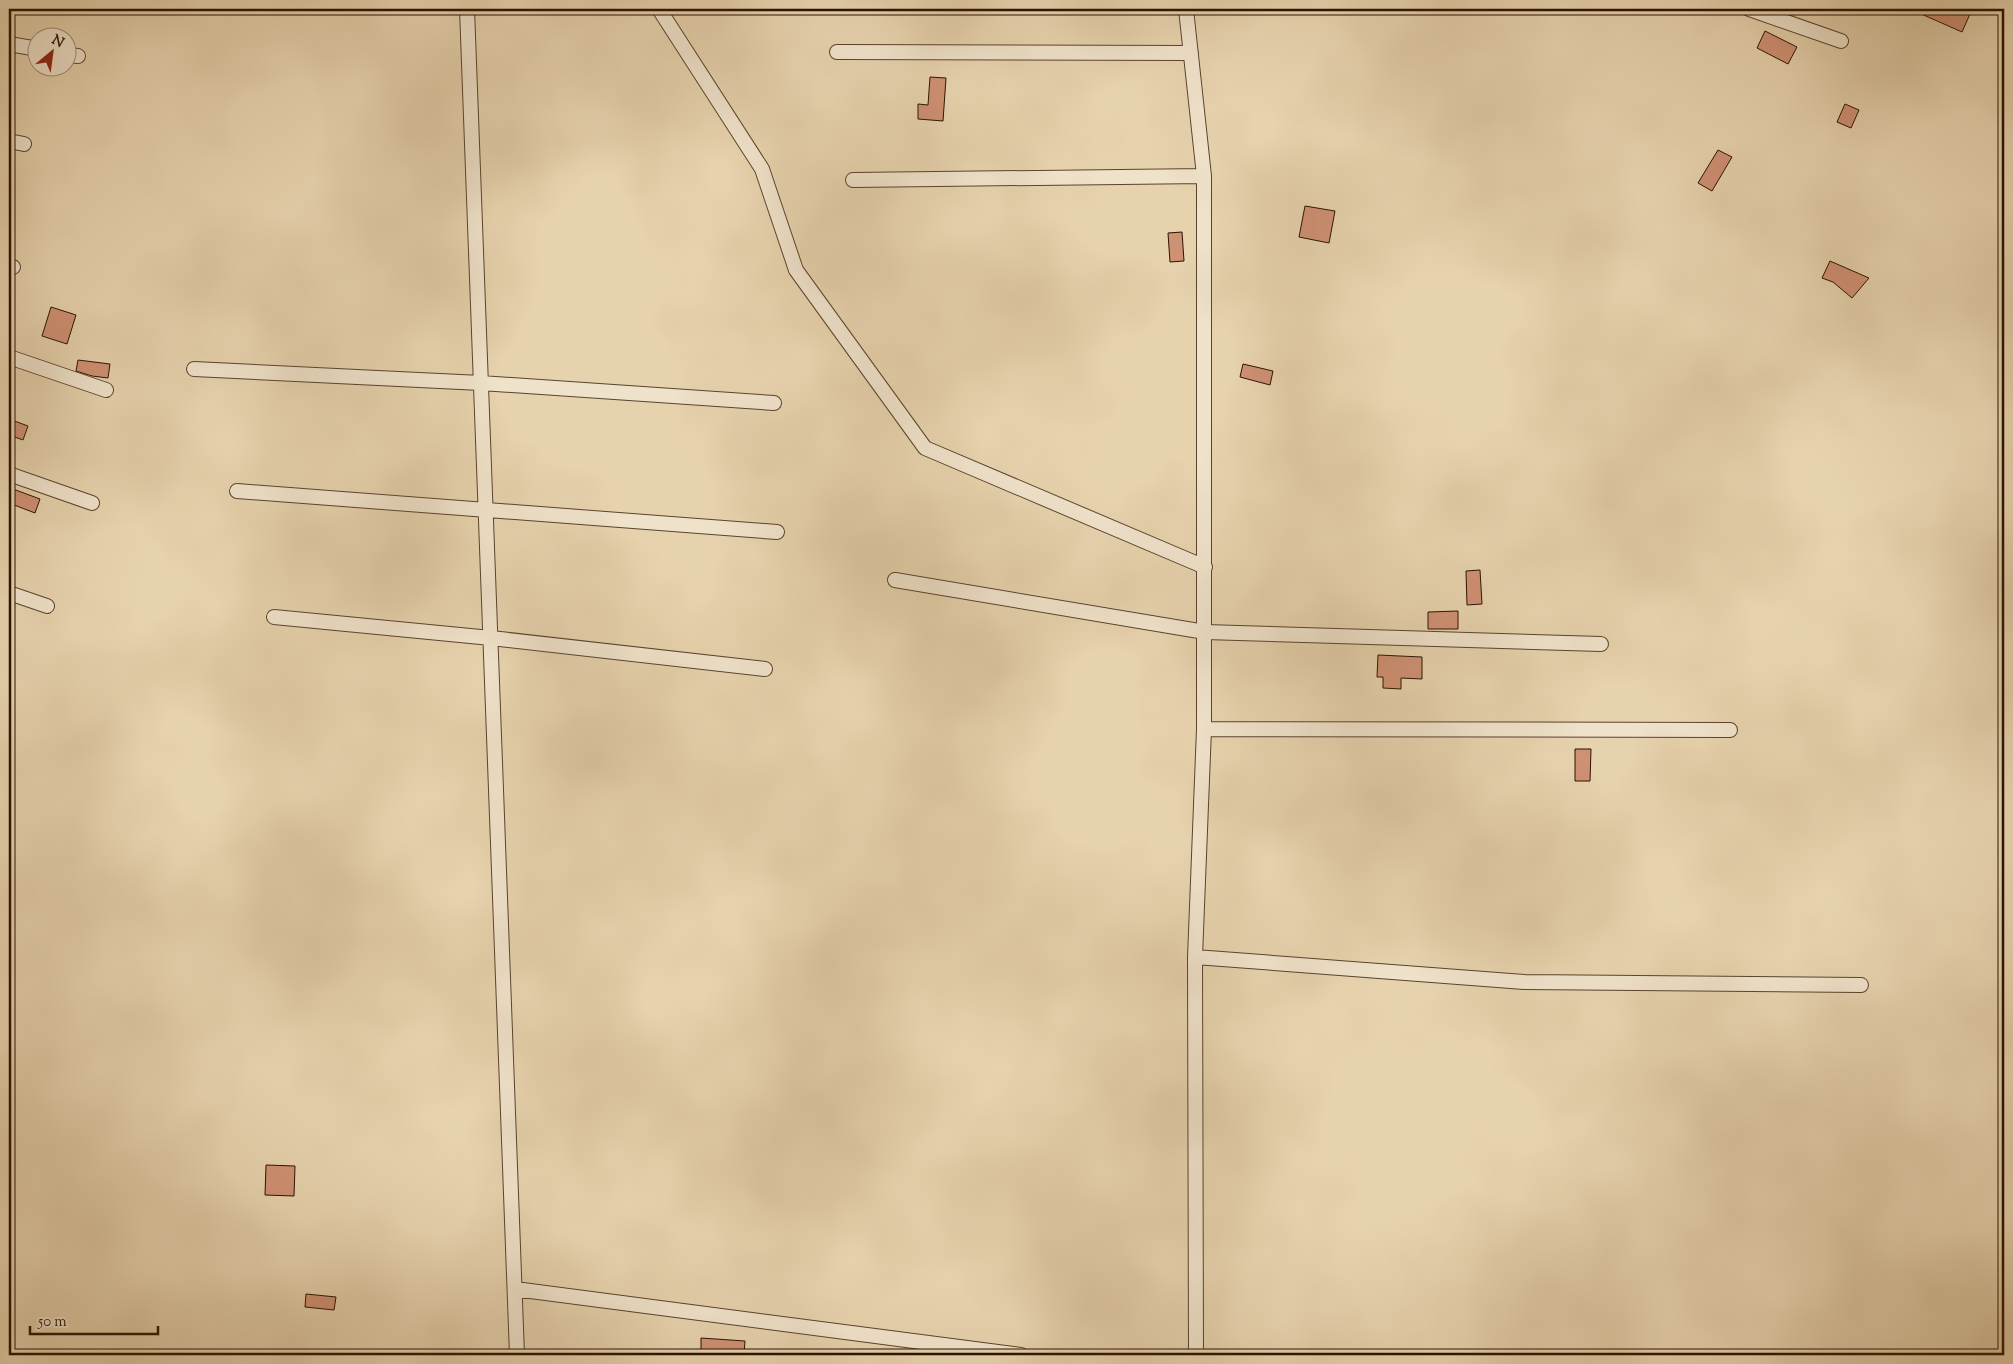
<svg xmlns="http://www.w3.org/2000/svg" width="2013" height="1364" font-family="'Sorts Mill Goudy',serif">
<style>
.building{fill:#cf9174;stroke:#2b1300}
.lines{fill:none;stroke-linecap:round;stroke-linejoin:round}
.minor-casing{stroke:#5a432b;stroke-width:16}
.minor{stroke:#efe2ca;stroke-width:14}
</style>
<rect width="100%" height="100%" fill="#e6d2ad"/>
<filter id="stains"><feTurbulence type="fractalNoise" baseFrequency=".004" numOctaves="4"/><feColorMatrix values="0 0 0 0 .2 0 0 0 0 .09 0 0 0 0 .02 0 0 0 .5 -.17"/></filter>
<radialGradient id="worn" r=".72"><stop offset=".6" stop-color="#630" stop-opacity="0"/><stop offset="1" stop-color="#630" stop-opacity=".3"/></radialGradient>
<path class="building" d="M 1910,9 L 1958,9 L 1970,14 L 1962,32 Z
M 1765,31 L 1797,47 L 1788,64 L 1757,48 Z
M 930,77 L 946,78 L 943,121 L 918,119 L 918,104 L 928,105 Z
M 1845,104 L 1859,110 L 1851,128 L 1837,122 Z
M 1718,150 L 1732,157 L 1712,191 L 1698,183 Z
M 1305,206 L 1335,211 L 1329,243 L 1299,237 Z
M 1182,232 L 1184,261 L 1170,262 L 1168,233 Z
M 1830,261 L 1869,278 L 1852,298 L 1833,282 L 1822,278 Z
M 51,307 L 76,315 L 67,344 L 42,336 Z
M 78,360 L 110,364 L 108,378 L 92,376 L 76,371 Z
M 1243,364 L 1273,371 L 1270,385 L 1240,377 Z
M 9,419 L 28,426 L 23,440 L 9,435 Z
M 13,489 L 40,499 L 35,513 L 9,503 Z
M 1480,570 L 1482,604 L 1467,605 L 1466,571 Z
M 1458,611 L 1458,629 L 1428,629 L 1428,612 Z
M 1378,655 L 1422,657 L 1422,679 L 1401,678 L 1401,689 L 1383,688 L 1383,677 L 1377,677 Z
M 1575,749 L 1591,749 L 1590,781 L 1575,781 Z
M 266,1165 L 295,1166 L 294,1196 L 265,1195 Z
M 306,1294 L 336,1297 L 334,1310 L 305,1307 Z
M 701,1338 L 745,1341 L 744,1354 L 701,1351 Z"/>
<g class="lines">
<defs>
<path id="minor" d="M 467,9 L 517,1355
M 659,9 L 762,169 L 796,270 L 925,448 L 1205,567
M 1186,9 L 1204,176 L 1204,729 L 1195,957 L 1196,1355
M 1749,9 L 1841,41
M 9,44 L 38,49
M 837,52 L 1191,53
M 68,55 L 78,56
M 9,141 L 24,144
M 853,180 L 1204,176
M 9,266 L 13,267
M 9,357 L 106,390
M 194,369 L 481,383 L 774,403
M 9,474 L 92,503
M 237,491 L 777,532
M 895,580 L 1205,632 L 1601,644
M 9,593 L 47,606
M 274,617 L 491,638 L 765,669
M 1204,729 L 1730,730
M 1195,957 L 1524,982 L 1861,985
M 515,1289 L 1021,1355"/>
</defs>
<use href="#minor" class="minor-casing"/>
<use href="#minor" class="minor"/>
</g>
<rect width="2013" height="1364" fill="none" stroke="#e6d2ad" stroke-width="30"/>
<rect x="10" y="10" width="1993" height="1344" fill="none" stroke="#2b1300" stroke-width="2.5"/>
<rect x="15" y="15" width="1983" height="1334" fill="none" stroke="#2b1300"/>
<g transform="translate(52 52) rotate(29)"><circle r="24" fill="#efe2ca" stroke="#a18f79"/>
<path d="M0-4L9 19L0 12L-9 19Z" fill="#8f2418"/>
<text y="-8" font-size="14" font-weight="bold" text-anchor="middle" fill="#2b1300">N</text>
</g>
<path d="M30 1326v8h128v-8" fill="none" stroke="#2b1300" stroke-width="2.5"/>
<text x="38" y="1326" font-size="15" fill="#2b1300" stroke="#efe2ca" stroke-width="4" paint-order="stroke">50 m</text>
<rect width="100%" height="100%" filter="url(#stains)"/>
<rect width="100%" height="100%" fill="url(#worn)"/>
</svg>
